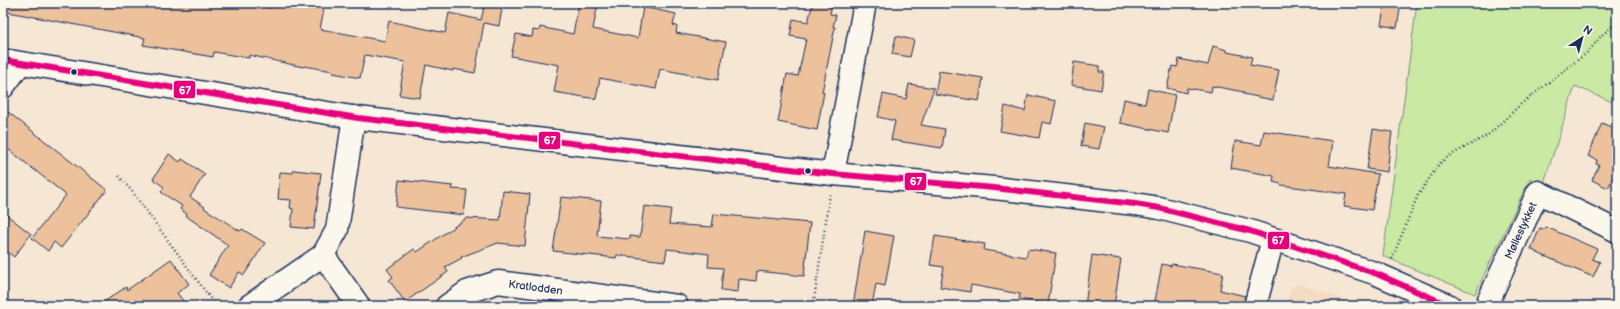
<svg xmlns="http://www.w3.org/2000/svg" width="1620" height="309" font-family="'Balsamiq Sans',sans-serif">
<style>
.built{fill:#f3dcc3}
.green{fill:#caeaa3;stroke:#728c80}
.building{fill:#ecc19c;stroke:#1b2f5e}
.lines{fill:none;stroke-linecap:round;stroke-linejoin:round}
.minor-casing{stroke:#1b2f5e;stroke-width:25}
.path{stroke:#1b2f5e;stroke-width:2.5;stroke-dasharray:1 3;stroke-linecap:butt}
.minor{stroke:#fbf7ec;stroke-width:22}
.bus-1-casing{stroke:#fbf7ec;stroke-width:9}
.bus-1{stroke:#e5007d;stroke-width:6}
.bus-dot{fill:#1b2f5e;stroke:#fbf7ec;stroke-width:1.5}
.labels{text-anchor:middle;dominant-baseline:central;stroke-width:3;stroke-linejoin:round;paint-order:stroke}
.street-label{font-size:11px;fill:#1b2f5e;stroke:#fbf7ec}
.line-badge{stroke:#fbf7ec;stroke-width:1.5}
.badge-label{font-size:11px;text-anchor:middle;font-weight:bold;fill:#fff}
</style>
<rect width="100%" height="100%" fill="#f6e7d4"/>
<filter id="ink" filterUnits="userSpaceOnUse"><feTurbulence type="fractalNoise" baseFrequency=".025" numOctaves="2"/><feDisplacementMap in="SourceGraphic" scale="8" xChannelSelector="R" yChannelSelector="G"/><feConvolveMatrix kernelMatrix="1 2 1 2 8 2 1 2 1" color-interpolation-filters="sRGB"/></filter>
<g filter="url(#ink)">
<path class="built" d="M 1297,283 L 1365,306 L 1285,306 L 1290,289 Z"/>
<path class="green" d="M 1417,3 L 1617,3 L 1617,104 L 1575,86 L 1544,183 L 1530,178 L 1475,294 L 1383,256 Z"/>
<path class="building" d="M 3,3 L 42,3 L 56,5 L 56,3 L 246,3 L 271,8 L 272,3 L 323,3 L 322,10 L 324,10 L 320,29 L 385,41 L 389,21 L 445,33 L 449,13 L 481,20 L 485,3 L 503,3 L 499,26 L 484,23 L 475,73 L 453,69 L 453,71 L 426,65 L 420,98 L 399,95 L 405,62 L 365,55 L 360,78 L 333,73 L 333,71 L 304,66 L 303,67 L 249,55 L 249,58 L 214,52 L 213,57 L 143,45 L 145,38 L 3,11 Z
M 579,3 L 598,3 L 593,29 L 638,38 L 643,7 L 676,14 L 673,25 L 677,26 L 676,33 L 726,42 L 718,80 L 660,69 L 656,89 L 600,78 L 596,99 L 554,92 L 559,65 L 511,56 L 516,34 L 532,37 L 533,30 L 539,31 L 540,27 L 573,34 Z
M 813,3 L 832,3 L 830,14 L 836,15 L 833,27 L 835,27 L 822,92 L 824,92 L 817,130 L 778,122 L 787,74 L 798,76 L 806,39 L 790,36 L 793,19 L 808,22 Z
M 1385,3 L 1401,3 L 1397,28 L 1381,25 Z
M 896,36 L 914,40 L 910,57 L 892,54 Z
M 1213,46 L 1227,50 L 1227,52 L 1252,57 L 1250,65 L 1279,70 L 1273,100 L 1243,94 L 1244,92 L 1212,86 L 1211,92 L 1187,88 L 1186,93 L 1167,88 L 1172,66 L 1177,67 L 1179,59 L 1208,65 Z
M 1074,62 L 1100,66 L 1099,72 L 1104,72 L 1101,90 L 1071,85 Z
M 939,71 L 983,78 L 979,101 L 935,94 Z
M 909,84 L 934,88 L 921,125 L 945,129 L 942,148 L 891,140 L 895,121 L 878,117 L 883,94 L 906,99 Z
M 1148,89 L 1175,95 L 1168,133 L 1120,123 L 1124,99 L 1145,104 Z
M 1028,95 L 1056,101 L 1051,124 L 1042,122 L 1039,138 L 1000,131 L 1005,106 L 1025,111 Z
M 3,108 L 107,190 L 61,248 L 54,242 L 48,251 L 32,238 L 66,195 L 3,145 Z
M 1085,123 L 1104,127 L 1099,149 L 1081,146 Z
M 1602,123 L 1617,130 L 1617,169 L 1608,188 L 1592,180 L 1599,165 L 1596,164 L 1597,160 L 1588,156 Z
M 1373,129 L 1392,132 L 1387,172 L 1367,169 Z
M 1264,131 L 1333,141 L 1329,166 L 1378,174 L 1372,210 L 1344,206 L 1346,194 L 1281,185 L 1281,184 L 1273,182 L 1274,176 L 1231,168 L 1235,141 L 1261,145 Z
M 169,154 L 180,162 L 182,159 L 205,174 L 190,197 L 205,207 L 204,208 L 240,231 L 242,229 L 265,243 L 244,275 L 239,272 L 229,288 L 209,275 L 228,245 L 186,216 L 187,214 L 180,209 L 182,206 L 161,192 L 164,187 L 153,179 Z
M 294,170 L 321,173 L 314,229 L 291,227 L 293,209 L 290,208 L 291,200 L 278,199 L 280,172 L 293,173 Z
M 399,180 L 453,186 L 452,189 L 467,190 L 464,215 L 396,207 Z
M 503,191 L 530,194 L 525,246 L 498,243 L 461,257 L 462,258 L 445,267 L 448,272 L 405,302 L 389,280 L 393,277 L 387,269 L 414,249 L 417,252 L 467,218 L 500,220 Z
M 561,197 L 601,201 L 597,236 L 630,239 L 630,236 L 640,237 L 644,206 L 671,209 L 669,224 L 712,227 L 714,214 L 810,223 L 804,276 L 757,271 L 756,281 L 739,279 L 738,292 L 721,290 L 723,268 L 708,267 L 709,254 L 667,249 L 665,261 L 617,255 L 616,258 L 553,251 Z
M 3,212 L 31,234 L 14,257 L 3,248 Z
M 1546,227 L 1597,249 L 1592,259 L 1600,262 L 1593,277 L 1535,252 L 1535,251 L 1531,249 L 1540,228 L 1545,229 Z
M 865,231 L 894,236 L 885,286 L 876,284 L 872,306 L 853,306 Z
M 935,236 L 985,244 L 984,250 L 1026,257 L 1028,249 L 1056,253 L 1048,304 L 1019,299 L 1020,294 L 971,285 L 970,292 L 940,287 L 944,267 L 930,265 Z
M 1092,255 L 1121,259 L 1114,306 L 1085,306 Z
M 171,259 L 189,284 L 177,293 L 187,306 L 98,306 L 126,287 L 127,290 Z
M 1162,264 L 1171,266 L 1172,264 L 1223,273 L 1220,290 L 1245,296 L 1243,306 L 1154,306 Z"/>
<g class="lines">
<defs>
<g id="minor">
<path d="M 3,60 L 358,118 L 833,174 L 994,188 L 1135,204 L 1159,208 L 1250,231 L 1377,274 L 1450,306"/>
<path d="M 3,87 L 20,64"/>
<path d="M 833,174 L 865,3"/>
<path d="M 323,255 L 359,306"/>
<path d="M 249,306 L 323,255 L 337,230 L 354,117"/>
<path id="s1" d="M 447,306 L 467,292 L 498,282 L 677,306"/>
<path d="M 1255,306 L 1273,239"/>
<path id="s2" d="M 1486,306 L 1538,192 L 1617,231"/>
</g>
</defs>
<use href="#minor" class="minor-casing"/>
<path class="path" d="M 1613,3 L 1617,4
M 119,176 L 131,190 L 216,306
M 1392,259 L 1418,195 L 1439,164 L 1449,156 L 1488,135 L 1521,104 L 1588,52 L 1602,35 L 1617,22
M 748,306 L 752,304 L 776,306
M 813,306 L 830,194"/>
<use href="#minor" class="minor"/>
<defs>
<path id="bus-1" d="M 3,60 L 358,118 L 833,174 L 994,188 L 1135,204 L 1159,208 L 1250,231 L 1377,274 L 1450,306"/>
</defs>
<use href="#bus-1" class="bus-1-casing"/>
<use href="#bus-1" class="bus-1"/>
</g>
</g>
<g class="bus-dot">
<circle cx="74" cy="72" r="3.5"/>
<circle cx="808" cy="171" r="3.5"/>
</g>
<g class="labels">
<g class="street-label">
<text stroke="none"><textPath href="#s2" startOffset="83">Møllestykket</textPath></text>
<text stroke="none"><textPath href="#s1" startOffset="95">Kratlodden</textPath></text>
</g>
</g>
<g class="line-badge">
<rect x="173" y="80" width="23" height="19" rx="4" fill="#e5007d"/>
<rect x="538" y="131" width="23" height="19" rx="4" fill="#e5007d"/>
<rect x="904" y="172" width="23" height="19" rx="4" fill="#e5007d"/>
<rect x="1267" y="231" width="23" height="19" rx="4" fill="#e5007d"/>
</g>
<g class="badge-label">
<text x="185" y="94">67</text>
<text x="550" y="144">67</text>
<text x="916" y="185">67</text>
<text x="1278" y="244">67</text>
</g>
<rect width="1620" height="309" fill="none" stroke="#fbf7ec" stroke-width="16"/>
<rect x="8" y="8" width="1604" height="293" fill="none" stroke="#1b2f5e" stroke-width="1.5" filter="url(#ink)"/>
<g transform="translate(1582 38) rotate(36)" stroke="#fbf7ec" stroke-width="3" paint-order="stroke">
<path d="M0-3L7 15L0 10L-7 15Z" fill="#1b2f5e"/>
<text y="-6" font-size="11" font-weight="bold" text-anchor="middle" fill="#1b2f5e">N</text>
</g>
</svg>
